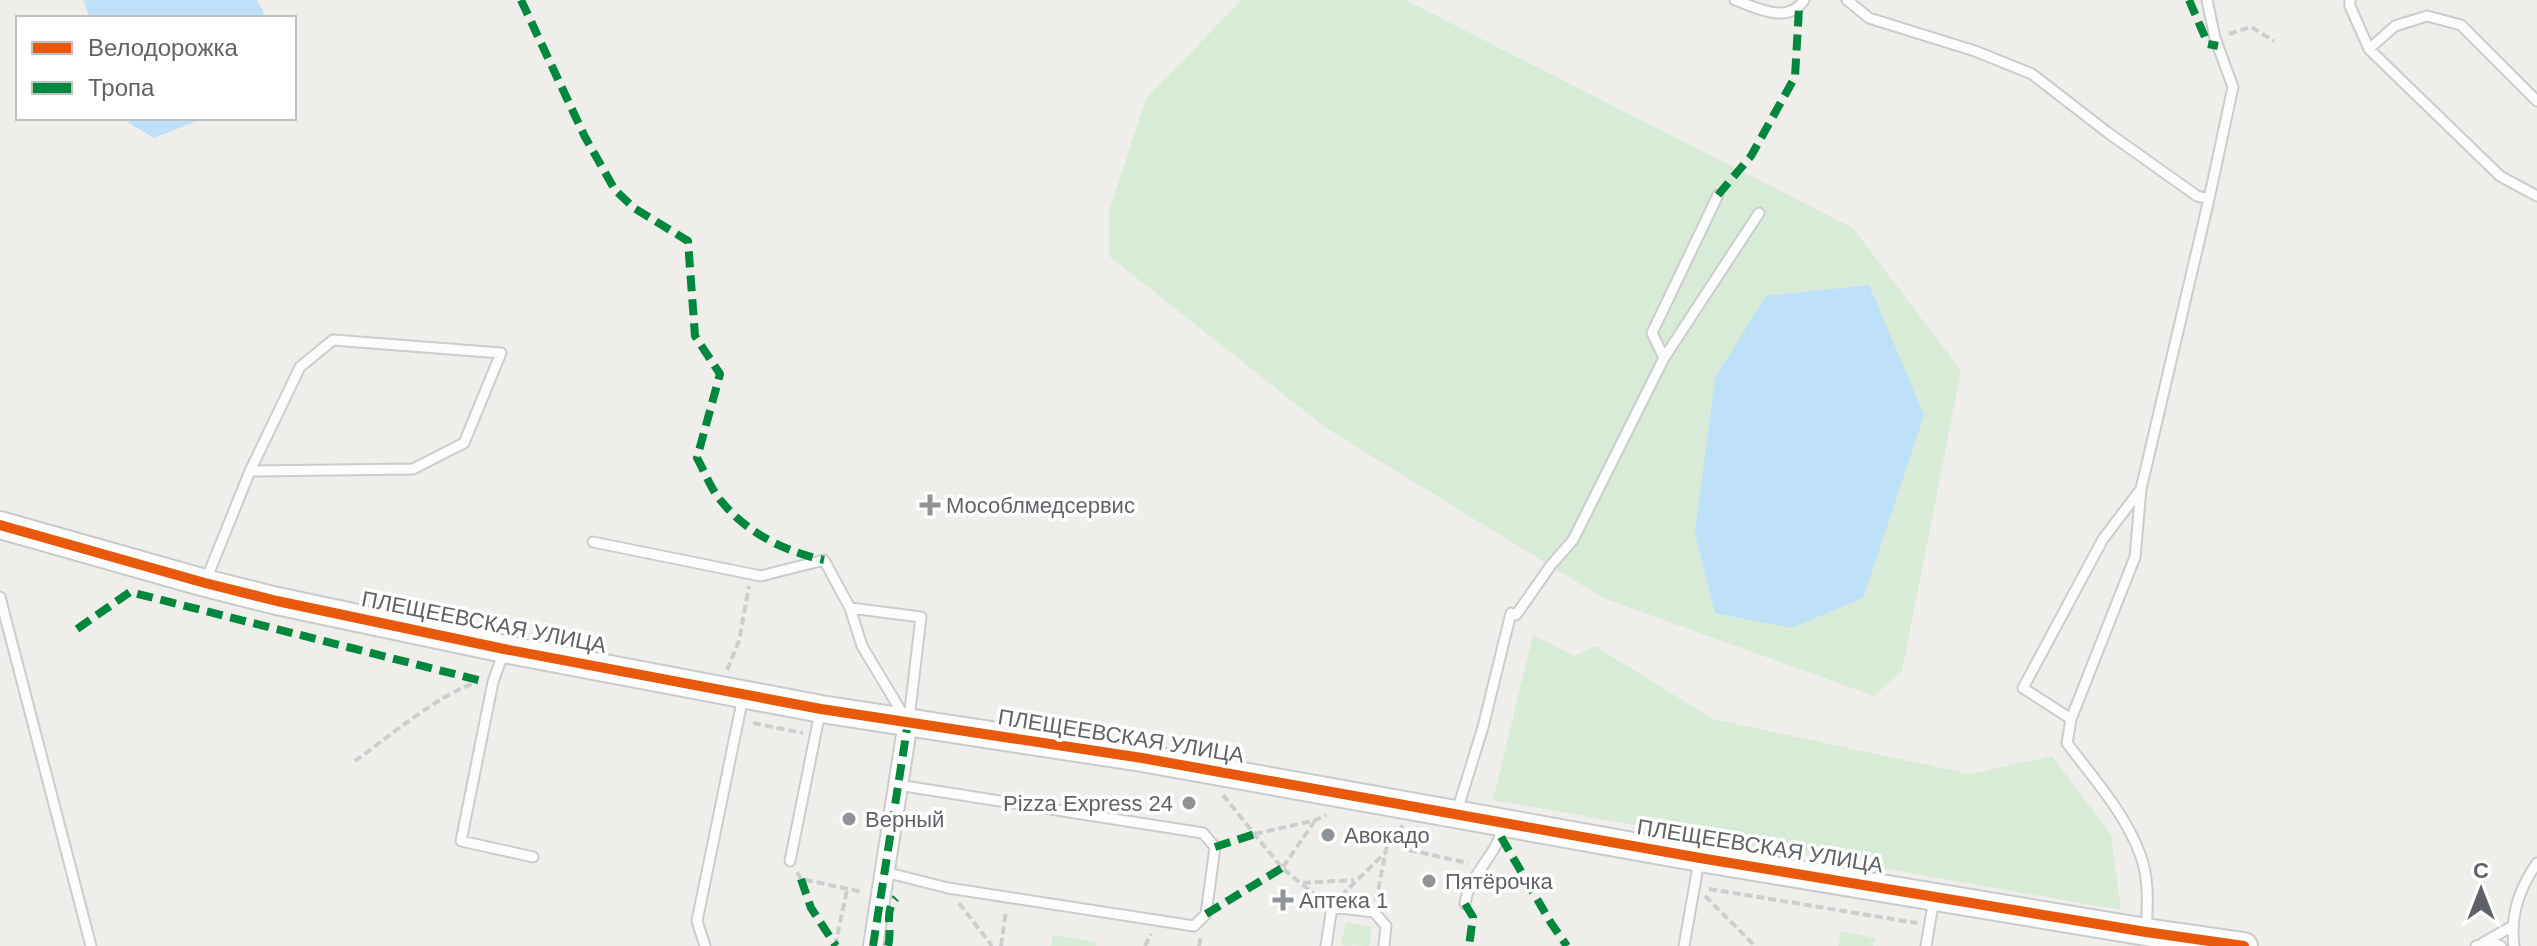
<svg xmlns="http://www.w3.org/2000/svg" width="2537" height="946" font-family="Helvetica,sans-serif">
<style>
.green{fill:#d8ebd6}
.water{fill:#bfe0f9}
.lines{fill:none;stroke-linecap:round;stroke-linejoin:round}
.lane-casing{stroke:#cbcccc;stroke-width:13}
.street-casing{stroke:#cbcccc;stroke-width:22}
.secondary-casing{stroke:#cacacb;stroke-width:30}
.path{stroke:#cacfcc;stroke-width:4;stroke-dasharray:8 4;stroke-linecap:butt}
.lane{stroke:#fdfcfc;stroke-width:9}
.street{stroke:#fdfcfc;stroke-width:18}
.secondary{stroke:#fdfcfc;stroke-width:26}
.quiet{stroke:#00873e;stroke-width:8;stroke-dasharray:16 8;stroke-linecap:butt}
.cycleway-casing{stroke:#fff;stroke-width:15}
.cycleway{stroke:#e8590c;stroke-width:10}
.poi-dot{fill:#919496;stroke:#fff;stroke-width:3}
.labels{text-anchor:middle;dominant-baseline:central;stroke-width:7;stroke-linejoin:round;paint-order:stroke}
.poi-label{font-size:22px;fill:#5f6368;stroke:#fff;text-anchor:start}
.street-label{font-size:22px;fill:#5f6368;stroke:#fff}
</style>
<rect width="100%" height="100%" fill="#efeeea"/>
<path class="green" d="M 1242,0 L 1405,0 L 1853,228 L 1961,371 L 1902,671 L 1874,696 L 1603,598 L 1326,428 L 1109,256 L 1109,212 L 1146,98 Z
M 1533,635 L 1574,656 L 1595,646 L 1713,719 L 1970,774 L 2052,756 L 2111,835 L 2121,910 L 1493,800 Z
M 1346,922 L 1372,927 L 1369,946 L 1341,945 Z
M 1841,931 L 1875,938 L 1873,946 L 1838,946 Z
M 1053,935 L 1097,942 L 1096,946 L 1051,946 Z"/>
<path class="water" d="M 83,0 L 257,0 L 264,13 L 263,18 L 90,18 Z
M 127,118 L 204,118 L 154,138 L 129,123 Z
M 1869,285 L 1924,415 L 1863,598 L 1791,628 L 1715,613 L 1695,534 L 1715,378 L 1766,296 Z"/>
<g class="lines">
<defs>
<path id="lane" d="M 1735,0 C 1757,8 1788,25 1804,0
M 1847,0 L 1869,18 L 1975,51 L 2032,74 L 2107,132 L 2197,196 L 2209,199
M 2350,0 L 2350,6 L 2369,49 L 2500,176 L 2537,196
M 2369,49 L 2395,26 L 2427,16 L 2461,25 L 2537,101
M 1664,358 L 1652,333 L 1718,195
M 593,542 L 761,576 L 824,560 L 850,608 L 862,646 L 904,716
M 206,580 L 250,471 L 413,469 L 464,443 L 501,353 L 333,340 L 300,367 L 250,471
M 0,597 L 91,946
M 850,608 L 921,617 L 909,719
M 1516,615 L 1551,565 L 1573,540 L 1664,358 L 1759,213
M 504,651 L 493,682 L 461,841 L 533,857
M 2071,719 L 2023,688 L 2103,539 L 2141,489
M 1457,811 L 1483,727 L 1511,613
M 790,861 L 820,712
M 885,872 L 948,888 L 1194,926 L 1206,914 L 1215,847 L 1203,833 L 898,785
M 1465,904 C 1469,873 1500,853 1502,826
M 2146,929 C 2148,904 2149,877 2140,854 C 2125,813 2093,778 2067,743 L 2071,719 L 2135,557 L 2141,489 L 2209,199 L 2233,87 L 2215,38 L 2207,0
M 2483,943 L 2511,927
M 705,946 L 697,921 L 743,697
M 1326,946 L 1332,907 L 1374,912 L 1386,926 L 1384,946
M 1684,946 L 1699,861
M 1926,946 L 1934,899
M 2476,946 L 2493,943 L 2501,946
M 2514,946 C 2510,916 2520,887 2537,863"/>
<path id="street" d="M 873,946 L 908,722"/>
<path id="secondary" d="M 0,525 L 205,583 L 277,601 L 504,649 L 821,709 L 1142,758 L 1700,858 L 2146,932 L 2244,946"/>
</defs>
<use href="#lane" class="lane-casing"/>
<use href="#street" class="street-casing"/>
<use href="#secondary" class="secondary-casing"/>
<path class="path" d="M 2229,34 L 2251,27 L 2274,41
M 727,670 L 739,641 L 749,586
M 753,723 L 803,733
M 355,761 C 387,738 442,692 478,682
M 1223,795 L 1282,868 L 1320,899
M 1255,834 L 1316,820 L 1326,815
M 1400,842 L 1409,850 L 1468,863
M 1283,867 L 1314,822
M 797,872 L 801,879 L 863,892
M 1303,883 L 1354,880
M 1709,889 L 1917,923
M 1341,896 L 1385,853
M 1705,896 L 1755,946
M 1376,901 L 1387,845 L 1400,842 L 1402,825
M 959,903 L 992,946
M 835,946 L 847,890
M 1001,946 L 1006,911
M 1145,946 L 1151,934
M 1199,946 L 1201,936"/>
<use href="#lane" class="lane"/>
<use href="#street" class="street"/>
<use href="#secondary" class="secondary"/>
<path class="quiet" d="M 521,0 L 585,137 L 615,190 L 634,208 L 688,241 L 695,336 L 720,374 L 697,458 C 705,472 711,490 722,502 C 747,533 786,552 824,560
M 2189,0 L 2208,44 L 2218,46
M 1718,195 L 1751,156 L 1795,77 L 1799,8
M 77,629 L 130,592 L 482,681
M 1501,837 L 1551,923 L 1567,946
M 1215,847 L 1255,834
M 801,879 L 811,908 L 836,946
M 1465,904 L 1473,917 L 1469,946
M 1206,914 L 1282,868
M 873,946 L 908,722
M 888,946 C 893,930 883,912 896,898"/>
<defs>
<path id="cycleway" d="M 0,525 L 205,583 L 277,601 L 504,649 L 821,709 L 1142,758 L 1700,858 L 2146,932 L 2244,946"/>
</defs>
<use href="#cycleway" class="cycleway-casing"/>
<use href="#cycleway" class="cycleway"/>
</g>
<g class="poi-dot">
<path d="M926 493h8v8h8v8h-8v8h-8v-8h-8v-8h8z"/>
<circle cx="1189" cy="803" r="8"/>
<circle cx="849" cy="819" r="8"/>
<circle cx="1328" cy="835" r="8"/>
<circle cx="1429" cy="881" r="8"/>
<path d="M1279 888h8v8h8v8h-8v8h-8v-8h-8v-8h8z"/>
</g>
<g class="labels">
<g class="poi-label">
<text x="946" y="505">Мособлмедсервис</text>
<text x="1173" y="803" text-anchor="end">Pizza Express 24</text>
<text x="865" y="819">Верный</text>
<text x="1344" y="835">Авокадо</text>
<text x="1445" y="881">Пятёрочка</text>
<text x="1299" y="900">Аптека 1</text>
</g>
<g class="street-label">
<text transform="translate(484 622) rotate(11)">ПЛЕЩЕЕВСКАЯ УЛИЦА</text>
<text transform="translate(1121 736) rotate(9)">ПЛЕЩЕЕВСКАЯ УЛИЦА</text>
<text transform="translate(1760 846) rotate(9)">ПЛЕЩЕЕВСКАЯ УЛИЦА</text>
</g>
</g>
<rect x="16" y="16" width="280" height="104" fill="#ffffff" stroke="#bfc1c3" stroke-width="2"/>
<rect x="32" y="42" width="40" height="12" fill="#e8590c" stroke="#bfc1c3" stroke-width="2"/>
<text x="88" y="56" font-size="24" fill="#5f6368">Велодорожка</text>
<rect x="32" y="82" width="40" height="12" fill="#00873e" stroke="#bfc1c3" stroke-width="2"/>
<text x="88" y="96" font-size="24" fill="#5f6368">Тропа</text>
<g transform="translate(2481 890)" stroke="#ffffff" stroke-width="6" paint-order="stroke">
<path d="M0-6L14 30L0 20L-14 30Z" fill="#5f6368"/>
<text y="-12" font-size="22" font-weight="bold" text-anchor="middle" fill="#5f6368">С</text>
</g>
</svg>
